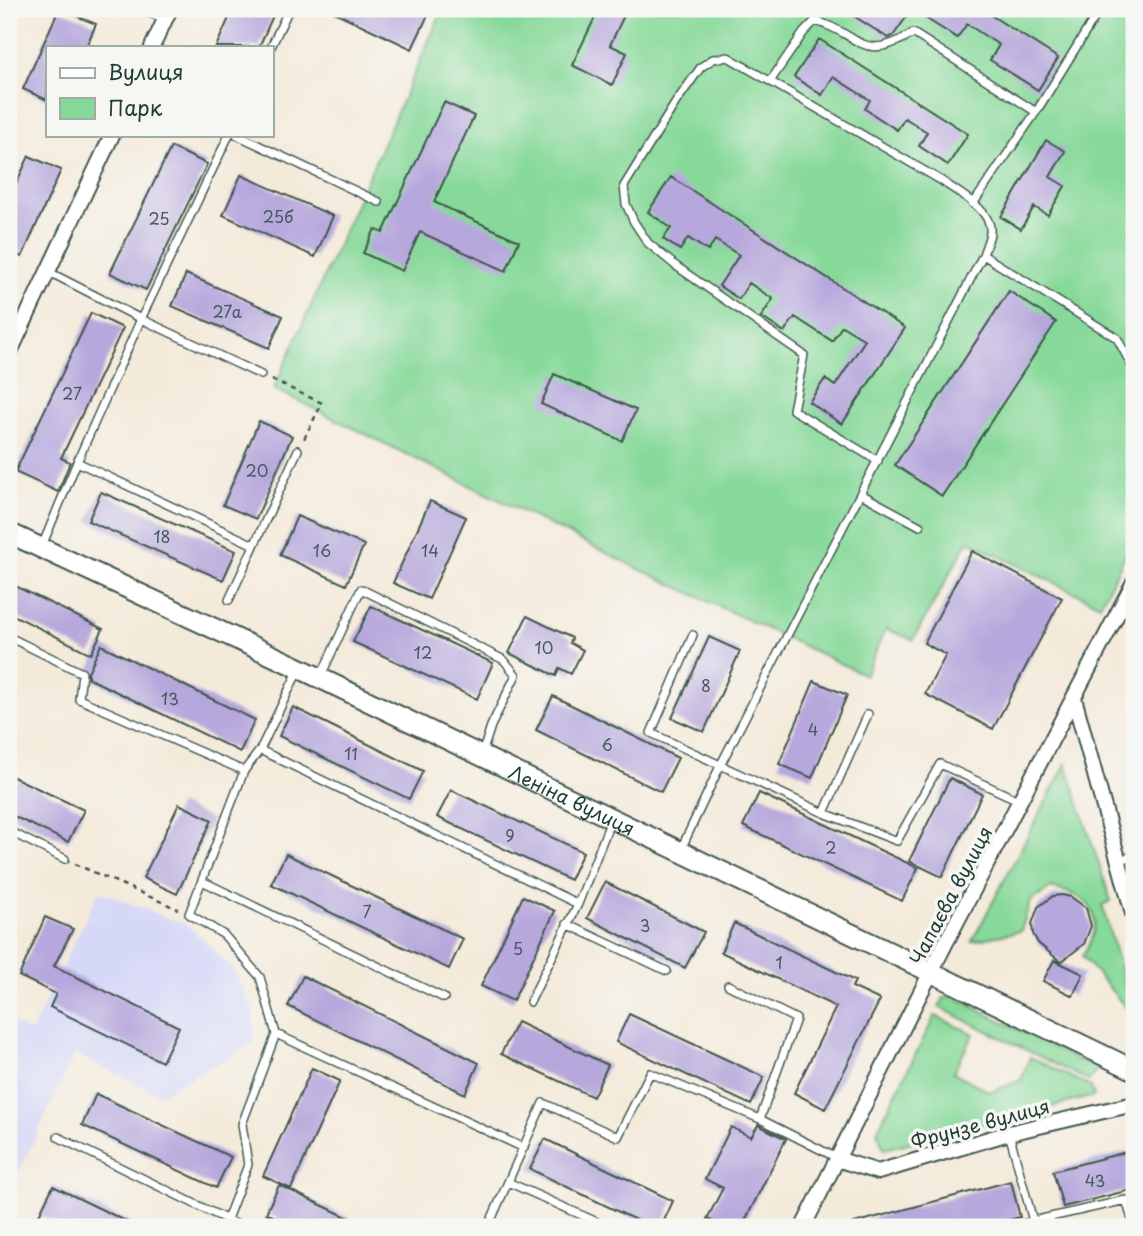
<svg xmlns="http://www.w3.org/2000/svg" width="1143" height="1236" font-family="'Playpen Sans',sans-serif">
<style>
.built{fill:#d6d8f8}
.green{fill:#87d99a;stroke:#538b67;stroke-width:2}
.building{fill:#b6a7dc}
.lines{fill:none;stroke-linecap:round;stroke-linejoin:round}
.lane-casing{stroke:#3f574d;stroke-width:10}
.street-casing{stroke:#3f574d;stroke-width:18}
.secondary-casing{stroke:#3f574d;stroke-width:23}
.path{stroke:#3f574d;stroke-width:2.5;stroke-dasharray:5 5;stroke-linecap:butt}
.lane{stroke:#fff;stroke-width:7}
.street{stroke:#fff;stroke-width:14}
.secondary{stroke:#fff;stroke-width:19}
.labels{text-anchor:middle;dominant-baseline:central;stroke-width:7;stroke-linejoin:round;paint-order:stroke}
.number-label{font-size:16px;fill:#45585e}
.street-label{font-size:19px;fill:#1f3d34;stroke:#f6f6f2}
</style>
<rect width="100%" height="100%" fill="#f6f6f2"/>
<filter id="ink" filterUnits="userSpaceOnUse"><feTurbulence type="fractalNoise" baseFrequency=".0143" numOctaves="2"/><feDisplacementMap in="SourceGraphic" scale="14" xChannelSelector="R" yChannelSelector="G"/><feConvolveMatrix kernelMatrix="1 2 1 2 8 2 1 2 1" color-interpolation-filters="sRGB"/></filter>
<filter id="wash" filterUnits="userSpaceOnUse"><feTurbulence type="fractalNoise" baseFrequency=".00686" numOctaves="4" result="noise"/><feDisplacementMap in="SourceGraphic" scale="28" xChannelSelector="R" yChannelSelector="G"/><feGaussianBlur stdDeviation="1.57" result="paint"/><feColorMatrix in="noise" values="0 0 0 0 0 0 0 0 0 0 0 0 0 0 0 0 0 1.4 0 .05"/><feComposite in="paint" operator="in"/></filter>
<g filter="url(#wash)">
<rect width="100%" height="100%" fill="#f4eada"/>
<path class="built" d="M 99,891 L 189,926 L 233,969 L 254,1012 L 254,1044 L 159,1094 L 75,1054 L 9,1193 L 9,1021 L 31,1032 Z"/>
<path class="green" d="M 443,9 L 1134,9 L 1134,538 L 1100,605 L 968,541 L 913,640 L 886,629 L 865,675 L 635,567 L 274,389 Z
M 1066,764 L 1111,901 L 1102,905 L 1134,1017 L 1082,956 C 1107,917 1094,896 1051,888 L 1030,902 L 1021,931 L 972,941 Z
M 949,996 L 956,998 L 1097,1069 L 1089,1081 L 939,1007 L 944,998 Z
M 935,1016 L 974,1034 L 953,1072 L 990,1092 L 1021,1080 L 1030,1057 L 1091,1087 L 1094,1096 L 884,1149 L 877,1131 Z"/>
<g id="blocks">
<path class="building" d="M 59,9 L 96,24 L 86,47 L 47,47 L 47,100 L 23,89 Z
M 233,9 L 276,9 L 259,47 L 216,47 Z
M 328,9 L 415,9 L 428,15 L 412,49 Z
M 599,9 L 627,9 L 610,45 L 627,53 L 612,85 L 572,65 Z
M 843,9 L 895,9 L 907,16 L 893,36 L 888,38 Z
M 911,9 L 981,9 L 1058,58 L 1038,90 L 990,60 L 999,45 L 967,24 L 957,38 Z
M 819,39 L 968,134 L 948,165 L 919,146 L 927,132 L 905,118 L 897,130 L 865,109 L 870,100 L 833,77 L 822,95 L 794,77 Z
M 444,102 L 474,116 L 434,202 L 519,241 L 506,271 L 420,232 L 402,271 L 363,253 L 375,229 L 383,233 Z
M 1046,140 L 1065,151 L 1050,177 L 1065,186 L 1048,215 L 1034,207 L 1021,229 L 1001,217 Z
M 171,147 L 207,164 L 146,290 L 110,273 Z
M 29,156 L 61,170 L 22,257 L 9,252 L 9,199 Z
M 241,175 L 333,216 L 315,257 L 223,215 Z
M 671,177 L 905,328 L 842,424 L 809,402 L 825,379 L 835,386 L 865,340 L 842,326 L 832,341 L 795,317 L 784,332 L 761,317 L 773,299 L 749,283 L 739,299 L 719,286 L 739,255 L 715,240 L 708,251 L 688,238 L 680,250 L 663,239 L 671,228 L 648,212 Z
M 186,274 L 283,316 L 269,348 L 172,306 Z
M 1009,291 L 1056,322 L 942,496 L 895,465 Z
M 91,313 L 123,328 L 61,458 L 70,462 L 58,492 L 15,472 Z
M 554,374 L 636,410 L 622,441 L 541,404 Z
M 259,421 L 292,436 L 256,519 L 223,505 Z
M 101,492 L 236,551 L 223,580 L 88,521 Z
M 430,501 L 466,517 L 429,599 L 393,583 Z
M 297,516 L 364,545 L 346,585 L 280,555 Z
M 972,551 L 1062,598 L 993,729 L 925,694 L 946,655 L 924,643 Z
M 9,583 L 103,629 L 91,654 L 9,613 Z
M 371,606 L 493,663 L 477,699 L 353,642 Z
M 527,616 L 572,638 L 570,643 L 583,650 L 571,674 L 559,668 L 556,676 L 509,653 Z
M 709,637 L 740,651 L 704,732 L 672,718 Z
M 101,645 L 255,720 L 240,752 L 88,678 L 88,672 Z
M 814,681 L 847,695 L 812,778 L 779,764 Z
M 553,696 L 678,758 L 661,792 L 536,730 Z
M 293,707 L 423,771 L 409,799 L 279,736 Z
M 9,775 L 84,810 L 68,842 L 9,814 Z
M 950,778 L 982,794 L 942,877 L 909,861 Z
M 451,790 L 583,852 L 570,880 L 437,817 Z
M 759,793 L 918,868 L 902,901 L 743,826 Z
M 179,804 L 212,820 L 177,894 L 143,878 Z
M 286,854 L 463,939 L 449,969 L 271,884 Z
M 605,882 L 704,932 L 685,968 L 587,918 Z
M 1062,895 L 1071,897 L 1086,908 L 1091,926 L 1084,944 L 1061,962 L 1038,943 L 1033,934 L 1032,924 L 1038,907 L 1053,896 Z
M 523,896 L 555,911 L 513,1001 L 481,986 Z
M 45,917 L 73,929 L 54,966 L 179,1027 L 162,1062 L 50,1007 L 56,994 L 19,976 Z
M 734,923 L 855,981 L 852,987 L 880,1000 L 825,1109 L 794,1093 L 836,1007 L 721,952 Z
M 1054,960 L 1083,974 L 1073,996 L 1043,981 Z
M 303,976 L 479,1063 L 465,1094 L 288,1006 Z
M 629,1014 L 764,1077 L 751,1105 L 616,1042 Z
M 517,1022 L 608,1065 L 593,1097 L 501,1054 Z
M 312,1068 L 340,1081 L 291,1189 L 263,1176 Z
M 96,1094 L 231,1157 L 216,1188 L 82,1125 Z
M 758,1125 L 786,1139 L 742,1227 L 724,1227 L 707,1219 L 723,1188 L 705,1179 L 731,1127 L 751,1137 Z
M 545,1139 L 673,1201 L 661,1227 L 650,1227 L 530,1169 Z
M 1134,1150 L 1134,1189 L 1063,1207 L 1053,1171 Z
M 1011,1181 L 1020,1217 L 982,1227 L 854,1227 L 854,1223 Z
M 279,1185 L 368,1227 L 296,1227 L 266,1213 Z
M 53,1186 L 138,1227 L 65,1227 L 39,1215 Z"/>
</g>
</g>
<g filter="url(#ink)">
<use href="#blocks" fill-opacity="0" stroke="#3f574d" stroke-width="2"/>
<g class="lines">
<defs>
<path id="lane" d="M 140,9 L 165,19
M 271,47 L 289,9
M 771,80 L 804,32 L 815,21 C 861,33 860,65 913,33 L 1036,112 L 973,204
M 1036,112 L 1100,9
M 237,135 L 379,202
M 47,271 L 141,319 L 261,375
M 878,461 L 793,410 L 804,355 L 676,266 L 648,243 L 634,222 L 626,204 L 624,186 L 676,102 L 701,67 L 713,59 L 728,57 L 942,181 C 958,193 993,210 990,233 C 989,240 985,248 983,255
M 77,462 L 141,319 L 229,135
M 861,494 L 920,526
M 42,546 L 77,462 L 254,545
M 229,600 L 298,450
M 693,635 L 651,733 L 824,813 L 897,841 L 940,764 L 1020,801
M 9,637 L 82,673 L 79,699 L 244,771
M 320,678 L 361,589 L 504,660 L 516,675 L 491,726 L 482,754
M 260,750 L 578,904
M 824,813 L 868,714
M 9,831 L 65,859
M 681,849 L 721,764 L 983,255 L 1117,338 L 1134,370
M 1118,860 L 1134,856
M 202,881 L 444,998
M 567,924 L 667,971
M 728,985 L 796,1019 L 760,1119
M 530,1002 L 578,904 L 611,820
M 276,1034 L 524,1148
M 1009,1133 L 1033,1221 L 1126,1200 L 1134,1226
M 58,1137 L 242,1227
M 508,1182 L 608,1227
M 16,1224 L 22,1227
M 224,1227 L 248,1165 L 242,1124 L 276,1034 L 260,977 L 224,935 L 189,914 L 244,771 L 260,750 L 299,669
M 488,1227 L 543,1103 L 618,1137 L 650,1073 L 760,1119 L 837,1158
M 1011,1227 L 1033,1221"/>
<path id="street" d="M 152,47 L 170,9
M 9,354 L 112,135
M 1074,698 L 1134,917
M 837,1159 L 878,1172 L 1009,1133 L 1134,1104
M 803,1227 L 944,946 L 1134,582"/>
<g id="secondary">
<path id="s1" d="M 9,533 L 299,668 L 1134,1070"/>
</g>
</defs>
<use href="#lane" class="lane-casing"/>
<use href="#street" class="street-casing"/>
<use href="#secondary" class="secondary-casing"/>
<path class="path" d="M 272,380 L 322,403 L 303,441
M 75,864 L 178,909"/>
<use href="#lane" class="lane"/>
<use href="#street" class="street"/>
<use href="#secondary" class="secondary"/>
</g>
</g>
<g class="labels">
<g class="number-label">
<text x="278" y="216">25б</text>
<text x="159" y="218">25</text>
<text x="227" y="311">27а</text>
<text x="72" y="393">27</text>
<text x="257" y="470">20</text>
<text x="162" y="536">18</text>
<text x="322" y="550">16</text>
<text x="430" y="550">14</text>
<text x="544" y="647">10</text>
<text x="423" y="652">12</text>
<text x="706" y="685">8</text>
<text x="170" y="698">13</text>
<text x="813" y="729">4</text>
<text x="607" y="744">6</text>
<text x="351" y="753">11</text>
<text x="510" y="835">9</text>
<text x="831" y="847">2</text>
<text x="367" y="911">7</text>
<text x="645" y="925">3</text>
<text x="518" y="948">5</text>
<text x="779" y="962">1</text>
<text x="1095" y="1180">43</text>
</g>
<g class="street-label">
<text stroke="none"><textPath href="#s1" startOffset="623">Леніна вулиця</textPath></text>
<text transform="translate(950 895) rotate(-62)">Чапаєва вулиця</text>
<text transform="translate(980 1123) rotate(-15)">Фрунзе вулиця</text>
</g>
</g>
<rect width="1143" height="1236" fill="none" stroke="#f6f6f2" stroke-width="35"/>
<rect x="46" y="46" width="228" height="91" fill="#f6f6f2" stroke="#a0aca6" stroke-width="2"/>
<rect x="60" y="68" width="35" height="10" fill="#ffffff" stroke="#a0aca6" stroke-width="2"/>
<text x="108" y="80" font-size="21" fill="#1f3d34">Вулиця</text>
<rect x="60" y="98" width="35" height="21" fill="#87d99a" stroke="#a0aca6" stroke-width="2"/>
<text x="108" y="116" font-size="21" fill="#1f3d34">Парк</text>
</svg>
